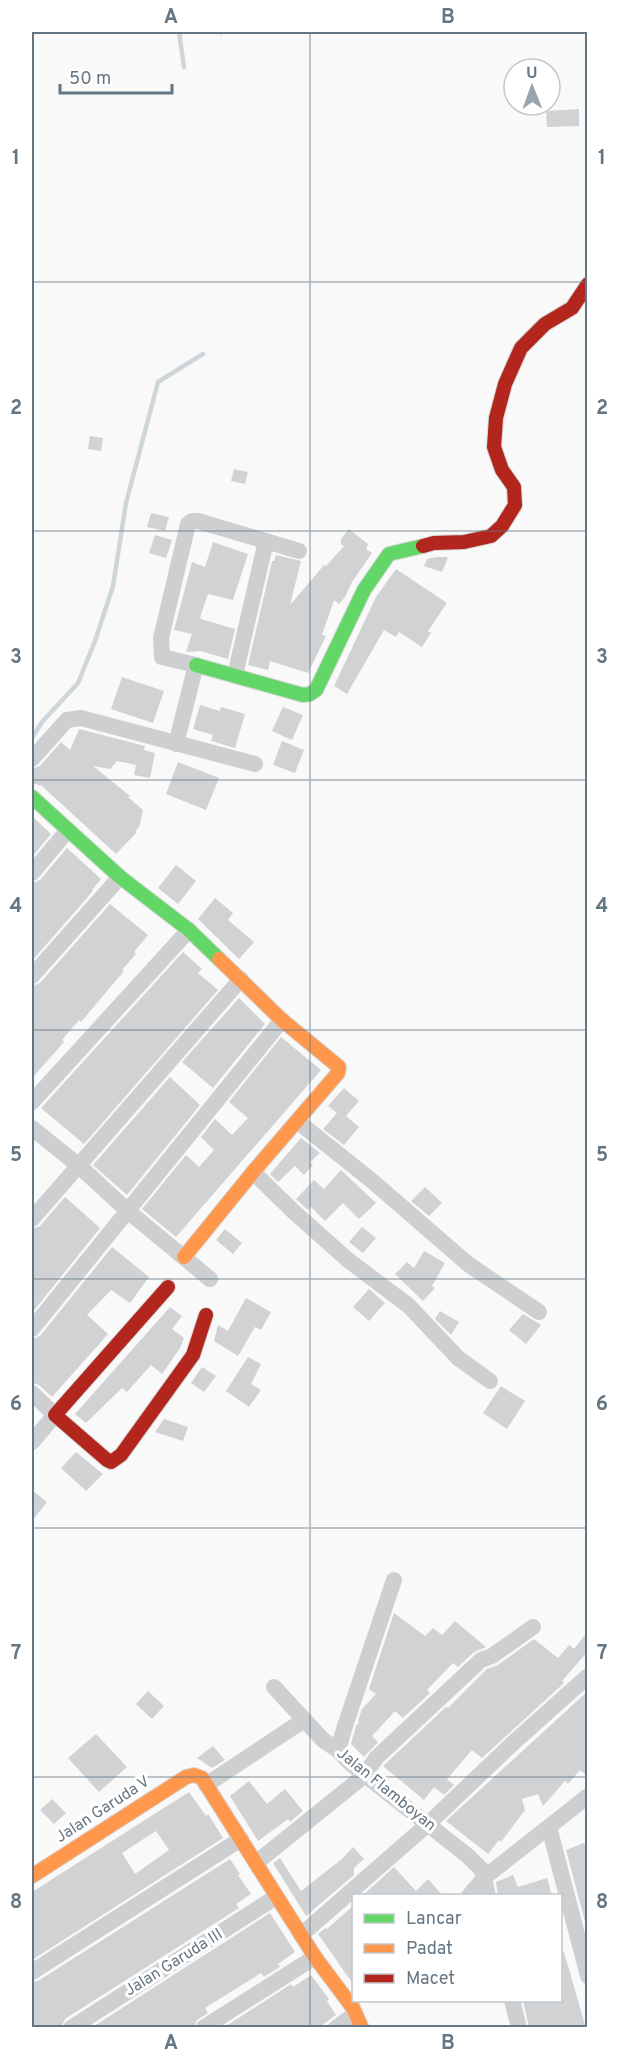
<svg xmlns="http://www.w3.org/2000/svg" width="619" height="2059" font-family="Overpass,sans-serif">
<style>
.lines{fill:none;stroke-linecap:round;stroke-linejoin:round}
.stream{stroke:#ced6d9;stroke-width:4.5}
.building{fill:#d0d2d3;fill-rule:evenodd}
.fast-casing{stroke:#d5d6d7;stroke-width:16}
.slow-casing{stroke:#d5d6d7;stroke-width:16}
.jam-casing{stroke:#d5d6d7;stroke-width:16}
.path{stroke:#cbcccd;stroke-width:3;stroke-dasharray:3 3;stroke-linecap:butt}
.street{stroke:#cecfd0;stroke-width:16}
.fast{stroke:#63d668;stroke-width:14}
.slow{stroke:#ff974d;stroke-width:14}
.jam{stroke:#b3261e;stroke-width:14}
.grid{fill:none;stroke:#657683;stroke-width:1.5;stroke-opacity:0.55}
.labels{text-anchor:middle;dominant-baseline:central;stroke-width:6;stroke-linejoin:round;paint-order:stroke}
.street-label{font-size:16px;fill:#657683;stroke:#fff}
.neatline{fill:none;stroke:#657683;stroke-width:2}
.grid-label{font-size:20px;text-anchor:middle;font-weight:bold;fill:#657683}
</style>
<rect width="100%" height="100%" fill="#f9f9f9"/>
<g class="lines">
<path class="stream" d="M 179,32 L 184,67
M 32,738 L 42,722 L 78,683 L 95,641 L 113,586 L 126,503 L 158,382 L 203,354"/>
</g>
<path class="building" d="M 579,109 L 579,126 L 547,127 L 546,111 Z
M 90,436 L 103,438 L 101,451 L 88,449 Z
M 234,469 L 248,472 L 245,484 L 231,481 Z
M 151,513 L 169,517 L 165,531 L 147,527 Z
M 349,529 L 368,544 L 366,549 L 372,553 L 352,582 L 345,597 L 339,604 L 334,600 L 322,635 L 326,636 L 308,673 L 270,661 L 268,670 L 248,665 L 272,561 L 274,561 L 276,555 L 301,561 L 290,605 L 324,565 L 326,566 L 344,546 L 341,544 L 341,539 Z
M 155,535 L 172,540 L 166,558 L 149,553 Z
M 213,542 L 248,554 L 233,600 L 208,594 L 200,617 L 201,619 L 235,629 L 228,659 L 200,651 L 186,652 L 192,634 L 174,630 L 192,562 L 205,567 Z
M 436,557 L 448,557 L 442,572 L 424,566 L 427,559 Z
M 396,569 L 447,603 L 428,631 L 431,633 L 422,647 L 399,632 L 396,637 L 384,630 L 347,694 L 334,686 L 376,597 Z
M 122,677 L 164,691 L 153,723 L 111,709 Z
M 200,705 L 220,711 L 221,707 L 245,714 L 235,748 L 211,741 L 213,735 L 193,729 Z
M 283,707 L 303,715 L 292,740 L 272,731 Z
M 79,729 L 145,746 L 144,750 L 155,753 L 150,778 L 134,775 L 136,765 L 117,761 L 110,769 L 93,766 L 130,796 L 128,797 L 143,810 L 139,827 L 135,831 L 137,832 L 116,854 L 42,786 L 32,783 L 32,769 L 40,766 L 61,742 L 70,750 Z
M 282,741 L 304,750 L 295,773 L 273,765 Z
M 178,762 L 219,778 L 206,810 L 166,794 Z
M 32,816 L 51,834 L 32,857 Z
M 67,848 L 101,879 L 92,890 L 93,891 L 32,961 L 32,883 L 40,880 Z
M 176,865 L 196,881 L 178,904 L 158,888 Z
M 215,898 L 233,913 L 228,920 L 254,942 L 239,959 L 198,919 Z
M 110,904 L 148,935 L 134,952 L 136,954 L 122,970 L 124,971 L 81,1022 L 79,1020 L 62,1040 L 64,1042 L 32,1078 L 32,986 L 40,983 Z
M 183,952 L 202,969 L 198,973 L 218,990 L 84,1144 L 41,1108 Z
M 239,998 L 265,1024 L 213,1088 L 182,1062 Z
M 281,1037 L 321,1070 L 176,1237 L 142,1209 L 186,1155 L 199,1167 L 214,1150 L 201,1137 L 215,1119 L 232,1135 L 248,1118 L 229,1102 Z
M 170,1077 L 200,1105 L 127,1195 L 93,1165 Z
M 344,1088 L 359,1101 L 346,1116 L 359,1127 L 344,1145 L 323,1129 L 337,1113 L 328,1106 Z
M 301,1138 L 320,1153 L 310,1162 L 313,1165 L 304,1175 L 295,1166 L 278,1182 L 270,1174 Z
M 341,1170 L 376,1203 L 359,1219 L 343,1203 L 325,1221 L 311,1207 L 308,1210 L 296,1199 L 314,1180 L 324,1189 Z
M 425,1187 L 442,1203 L 429,1216 L 411,1201 Z
M 65,1197 L 100,1228 L 32,1313 L 32,1229 L 40,1226 Z
M 362,1227 L 376,1238 L 363,1253 L 349,1242 Z
M 225,1229 L 242,1243 L 233,1254 L 216,1240 Z
M 112,1247 L 149,1277 L 130,1303 L 111,1290 L 87,1315 L 108,1334 L 52,1397 L 39,1385 L 32,1383 L 32,1339 L 40,1336 Z
M 424,1251 L 445,1263 L 432,1286 L 435,1288 L 423,1301 L 395,1274 L 407,1262 L 414,1268 Z
M 369,1289 L 385,1303 L 369,1321 L 353,1307 Z
M 246,1298 L 271,1312 L 261,1330 L 255,1327 L 238,1356 L 214,1341 L 218,1325 L 228,1331 Z
M 170,1307 L 182,1316 L 172,1329 L 184,1338 L 180,1348 L 162,1374 L 151,1365 L 127,1392 L 122,1388 L 86,1423 L 75,1414 Z
M 440,1311 L 459,1322 L 451,1335 L 435,1319 Z
M 523,1314 L 541,1325 L 526,1344 L 509,1330 Z
M 248,1357 L 261,1364 L 251,1384 L 261,1390 L 249,1407 L 226,1391 Z
M 202,1367 L 216,1376 L 204,1392 L 191,1383 Z
M 501,1386 L 525,1401 L 507,1429 L 483,1413 Z
M 164,1419 L 188,1427 L 183,1441 L 155,1432 Z
M 76,1452 L 103,1474 L 86,1491 L 61,1468 Z
M 32,1490 L 47,1502 L 32,1521 Z
M 394,1613 L 425,1636 L 433,1628 L 442,1635 L 455,1621 L 486,1647 L 474,1652 L 458,1667 L 453,1663 L 427,1690 L 430,1693 L 403,1718 L 395,1711 L 372,1736 L 378,1742 L 364,1757 L 351,1744 L 356,1726 L 359,1722 L 358,1721 L 362,1709 L 376,1694 L 369,1689 Z
M 588,1631 L 588,1651 L 562,1681 L 564,1683 L 482,1758 L 472,1750 L 447,1779 L 454,1785 L 444,1795 L 434,1787 L 424,1800 L 383,1766 L 446,1707 L 448,1708 L 487,1669 L 498,1665 L 534,1639 L 558,1658 L 569,1645 L 574,1649 Z
M 148,1691 L 164,1706 L 152,1719 L 136,1704 Z
M 588,1691 L 588,1776 L 580,1770 L 568,1784 L 565,1781 L 543,1806 L 538,1794 L 522,1799 L 525,1810 L 501,1842 L 499,1840 L 488,1854 L 446,1821 Z
M 96,1734 L 127,1767 L 99,1792 L 68,1758 Z
M 213,1746 L 225,1760 L 212,1768 L 197,1758 Z
M 249,1781 L 267,1804 L 285,1789 L 303,1811 L 290,1822 L 288,1819 L 258,1841 L 230,1796 Z
M 189,1792 L 206,1816 L 208,1814 L 223,1838 L 32,1960 L 32,1892 ZM 156,1831 L 169,1850 L 135,1874 L 122,1853 Z
M 52,1799 L 66,1813 L 54,1824 L 40,1810 Z
M 584,1843 L 588,1852 L 588,1933 L 566,1850 Z
M 353,1847 L 364,1859 L 354,1868 L 354,1875 L 306,1916 L 273,1863 L 280,1858 L 301,1891 L 342,1859 Z
M 230,1859 L 240,1874 L 238,1875 L 251,1894 L 236,1904 L 239,1908 L 65,2019 L 61,2028 L 32,2028 L 32,1982 L 38,1981 Z
M 394,1867 L 416,1891 L 428,1879 L 443,1896 L 362,1896 Z
M 513,1875 L 518,1887 L 547,1878 L 552,1896 L 498,1896 L 496,1882 Z
M 354,1905 L 354,1984 L 353,1984 L 318,1934 L 325,1928 L 327,1929 Z
M 270,1913 L 295,1952 L 278,1964 L 280,1967 L 264,1977 L 261,1973 L 205,2008 L 208,2013 L 197,2020 L 193,2028 L 91,2028 Z
M 561,1952 L 564,1952 L 585,2025 L 577,2028 L 529,2028 L 523,2001 L 561,2001 Z
M 311,1975 L 329,1999 L 327,2001 L 336,2015 L 318,2028 L 223,2028 L 291,1984 L 293,1987 Z"/>
<g class="lines">
<defs>
<path id="fast" d="M 196,665 L 303,695 L 310,694 L 316,690 L 364,590 L 389,554 L 423,546
M 32,797 L 120,877 L 189,930 L 219,959"/>
<path id="slow" d="M 184,1257 L 253,1172 L 338,1073 L 339,1067 L 282,1020 L 219,959
M 32,1876 L 186,1777 L 194,1775 L 202,1778 L 315,1957 L 353,2008 L 362,2028"/>
<path id="jam" d="M 423,546 L 434,543 L 464,542 L 491,536 L 502,526 L 515,505 L 514,487 L 502,470 L 494,447 L 496,418 L 505,384 L 521,348 L 545,324 L 572,308 L 588,284
M 168,1287 L 55,1415 L 107,1460 L 111,1462 L 121,1455 L 193,1355 L 206,1315"/>
</defs>
<use href="#fast" class="fast-casing"/>
<use href="#slow" class="slow-casing"/>
<use href="#jam" class="jam-casing"/>
<path class="path" d="M 220,34 L 223,32"/>
<path class="street" d="M 235,675 L 266,541
M 176,744 L 196,665 L 162,657 L 161,638 L 188,524 L 192,521 L 198,521 L 299,551
M 32,759 L 67,720 L 81,718 L 255,764
M 32,873 L 68,830
M 32,976 L 120,877
M 32,1102 L 189,930
M 297,1121 L 371,1180 L 468,1264 L 539,1312
M 32,1128 L 78,1165 L 129,1212 L 210,1279
M 253,1172 L 294,1212 L 348,1260 L 409,1306 L 458,1358 L 490,1381
M 32,1219 L 241,979
M 32,1329 L 282,1020
M 32,1393 L 55,1415 L 32,1442
M 274,1687 L 323,1740 L 338,1750 L 351,1764 L 468,1856 L 482,1870 L 488,1896
M 338,1750 L 345,1726 L 394,1580
M 206,1785 L 304,1720
M 549,1827 L 588,1976
M 256,1863 L 365,1775 L 376,1758 L 481,1660 L 492,1656 L 533,1627
M 469,1896 L 485,1877 L 588,1796
M 301,1935 L 428,1824 L 512,1744 L 588,1676
M 32,1972 L 241,1839
M 512,2000 L 519,2028
M 71,2028 L 276,1897
M 203,2028 L 315,1957
M 336,2028 L 355,2014"/>
<use href="#fast" class="fast"/>
<use href="#slow" class="slow"/>
<use href="#jam" class="jam"/>
</g>
<path class="grid" d="M 310,32 L 310,2028M 32,282 L 588,282M 32,531 L 588,531M 32,780 L 588,780M 32,1030 L 588,1030M 32,1279 L 588,1279M 32,1528 L 588,1528M 32,1777 L 588,1777"/>
<g class="labels">
<g class="street-label">
<text transform="translate(386 1790) rotate(39)">Jalan Flamboyan</text>
<text transform="translate(103 1810) rotate(-33)">Jalan Garuda V</text>
<text transform="translate(174 1963) rotate(-32)">Jalan Garuda III</text>
</g>
</g>
<rect width="619" height="2059" fill="none" stroke="#ffffff" stroke-width="66"/>
<rect x="352" y="1894" width="210" height="108" fill="#ffffff" stroke="#c1c8cd" stroke-width="1.5"/>
<rect x="364" y="1914" width="30" height="9" fill="#63d668" stroke="#c1c8cd" stroke-width="1.5"/>
<text x="406" y="1924" font-size="18" fill="#657683">Lancar</text>
<rect x="364" y="1944" width="30" height="9" fill="#ff974d" stroke="#c1c8cd" stroke-width="1.5"/>
<text x="406" y="1954" font-size="18" fill="#657683">Padat</text>
<rect x="364" y="1974" width="30" height="9" fill="#b3261e" stroke="#c1c8cd" stroke-width="1.5"/>
<text x="406" y="1984" font-size="18" fill="#657683">Macet</text>
<g transform="translate(532 87) rotate(359)"><circle r="28" fill="#ffffff" stroke="#c1c8cd" stroke-width="1.5"/>
<path d="M0-4.5L10 22L0 15L-10 22Z" fill="#99a4ac"/>
<text y="-9" font-size="16" font-weight="bold" text-anchor="middle" fill="#657683">U</text>
</g>
<path d="M60 84v9h112v-9" fill="none" stroke="#657683" stroke-width="3"/>
<text x="69" y="84" font-size="18" fill="#657683" stroke="#ffffff" stroke-width="4.5" paint-order="stroke">50 m</text>
<rect x="33" y="33" width="553" height="1993" class="neatline"/>
<g class="grid-label">
<text x="171" y="23">A</text>
<text x="448" y="23">B</text>
<text x="16" y="164">1</text>
<text x="602" y="164">1</text>
<text x="16" y="414">2</text>
<text x="602" y="414">2</text>
<text x="16" y="663">3</text>
<text x="602" y="663">3</text>
<text x="16" y="912">4</text>
<text x="602" y="912">4</text>
<text x="16" y="1161">5</text>
<text x="602" y="1161">5</text>
<text x="16" y="1410">6</text>
<text x="602" y="1410">6</text>
<text x="16" y="1659">7</text>
<text x="602" y="1659">7</text>
<text x="16" y="1908">8</text>
<text x="602" y="1908">8</text>
<text x="171" y="2049">A</text>
<text x="448" y="2049">B</text>
</g>
</svg>
